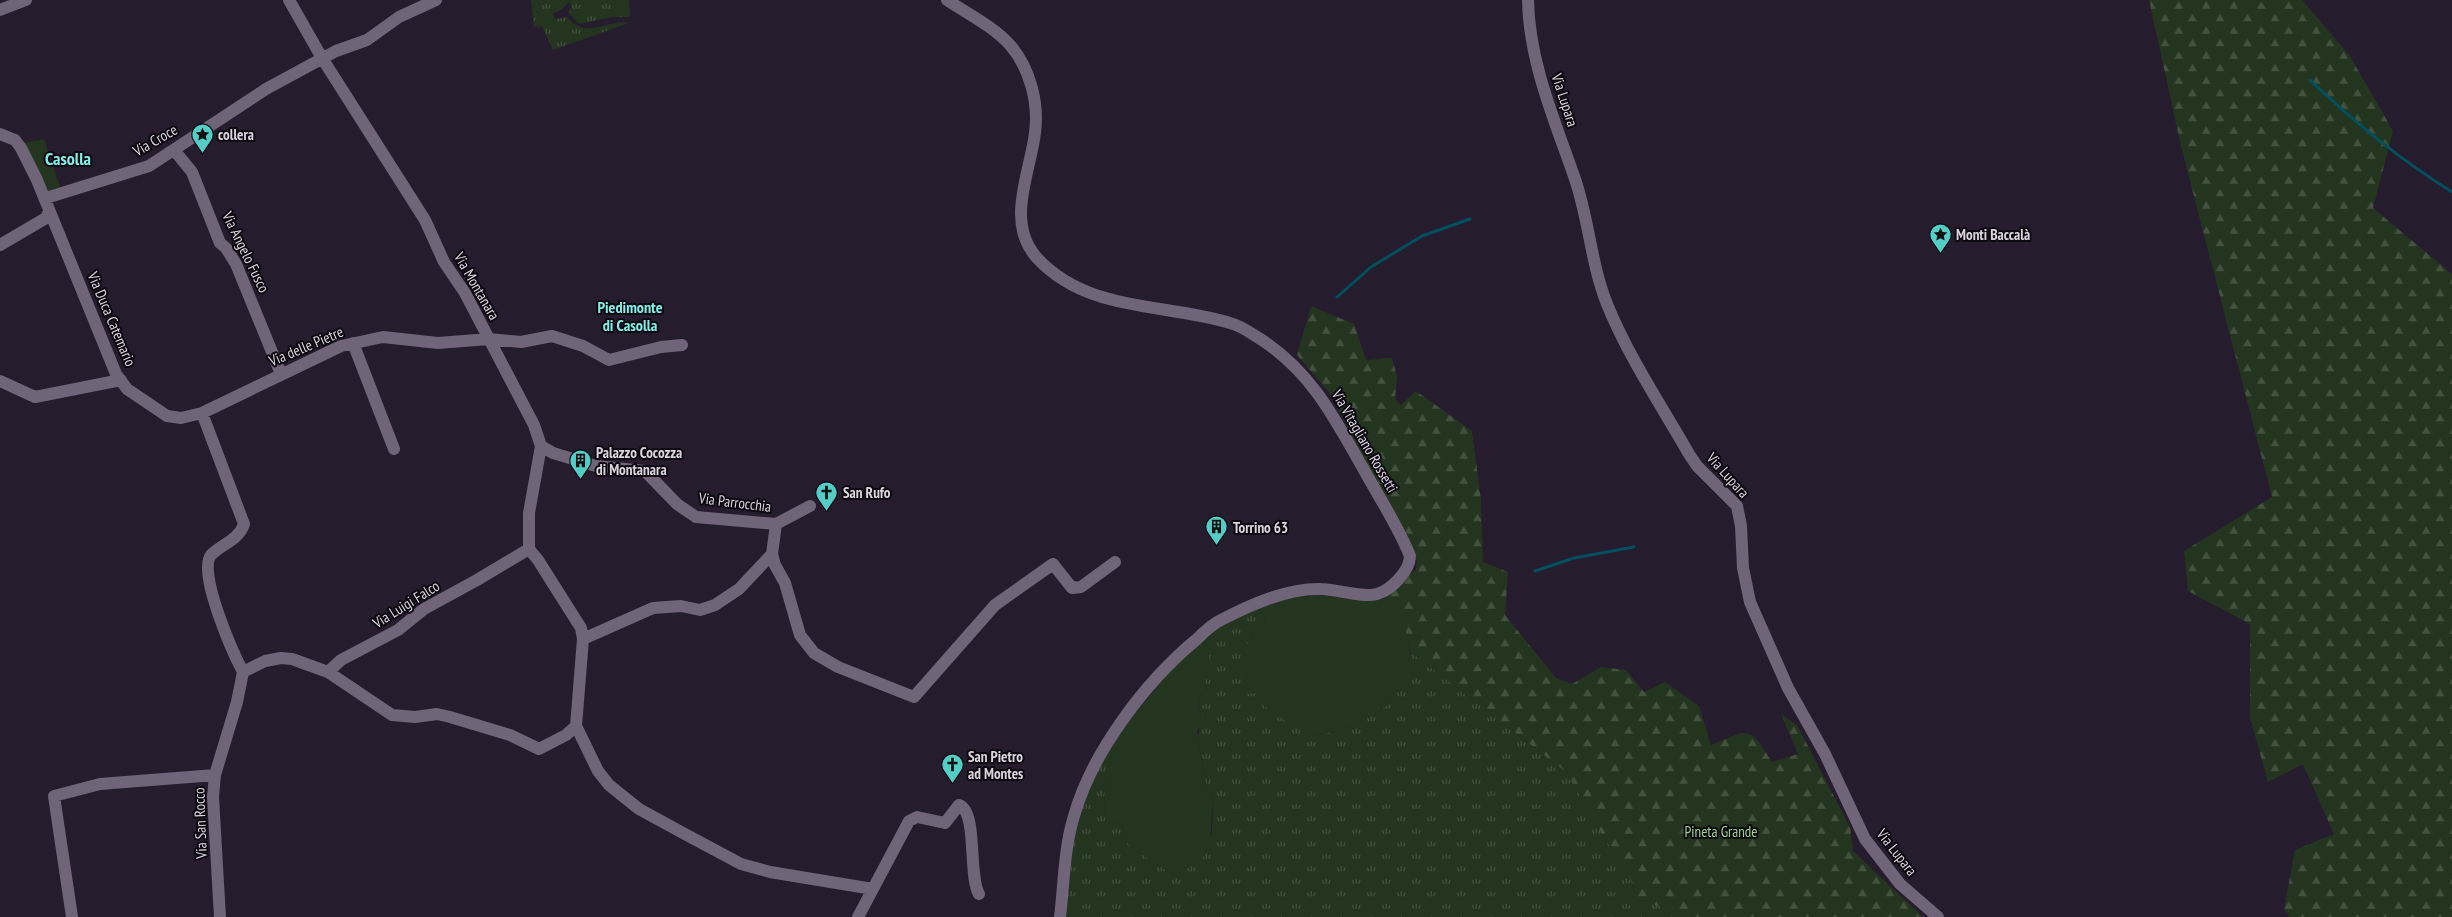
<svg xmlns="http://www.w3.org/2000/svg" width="2452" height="917" font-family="'PT Sans Narrow',sans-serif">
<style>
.grass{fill:url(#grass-tufts)}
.forest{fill:url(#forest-firs)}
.green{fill:#24351f}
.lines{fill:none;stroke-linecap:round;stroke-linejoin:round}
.stream{stroke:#00505f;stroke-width:3}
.minor{stroke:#6f6478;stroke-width:12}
.labels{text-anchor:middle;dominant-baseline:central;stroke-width:4;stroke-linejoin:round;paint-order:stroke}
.street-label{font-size:15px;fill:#dad4df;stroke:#0c0910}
.poi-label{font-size:15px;font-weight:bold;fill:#dad4df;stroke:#0c0910;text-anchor:start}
.park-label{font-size:15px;fill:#9ed092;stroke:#0c0910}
.neighbourhood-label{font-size:16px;font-weight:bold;fill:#83eee7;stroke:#0c0910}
.quarter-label{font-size:18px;font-weight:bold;fill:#83eee7;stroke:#0c0910}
</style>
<defs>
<pattern id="grass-tufts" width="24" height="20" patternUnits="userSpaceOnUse" patternTransform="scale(1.25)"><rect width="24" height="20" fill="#24351f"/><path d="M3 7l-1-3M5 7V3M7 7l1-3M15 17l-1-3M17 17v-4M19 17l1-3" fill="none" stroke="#43513f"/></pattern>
<pattern id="forest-firs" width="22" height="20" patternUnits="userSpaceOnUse" patternTransform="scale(1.25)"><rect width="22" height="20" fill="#24351f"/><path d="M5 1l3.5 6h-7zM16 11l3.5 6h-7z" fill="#43513f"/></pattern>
</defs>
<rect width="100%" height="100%" fill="#251c2d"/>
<path class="grass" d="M 531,0 L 629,0 L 630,17 L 612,17 L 579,24 L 568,12 L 572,5 L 569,2 L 562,9 L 552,14 L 556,19 L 567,17 C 587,41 604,19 629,23 L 553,50 L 542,26 L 534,27 Z
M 1260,608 L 1266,619 L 1264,624 C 1242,634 1246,664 1245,685 L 1258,693 L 1304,733 L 1316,735 L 1342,730 L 1377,713 L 1387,705 L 1398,682 L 1411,672 L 1411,652 L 1566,772 L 1605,840 L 1623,862 L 1637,896 L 1688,911 L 1693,917 L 1065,917 L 1075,827 L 1085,796 L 1112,744 L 1116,749 C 1102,770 1105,795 1105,820 L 1121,823 L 1131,852 L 1138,852 L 1169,872 L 1206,852 L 1212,831 L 1213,798 L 1206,786 L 1198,738 L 1201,718 L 1198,698 L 1206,691 L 1202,644 L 1200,641 L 1218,628 Z"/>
<path class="forest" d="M 2149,0 L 2302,0 L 2350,56 L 2393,131 L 2373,208 L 2452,274 L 2452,917 L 2290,917 L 2284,909 L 2295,850 L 2334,834 L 2303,764 L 2268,782 L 2250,717 L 2250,624 L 2188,591 L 2184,551 L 2272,497 L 2181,146 Z
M 1311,306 L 1354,324 L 1366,360 L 1392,358 L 1397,377 L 1395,399 L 1401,405 L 1416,391 L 1472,431 L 1481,500 L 1483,562 L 1508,572 L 1505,615 L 1556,678 L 1572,684 L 1601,667 L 1626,670 L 1644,692 L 1665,682 L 1699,706 L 1711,745 C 1750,729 1749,725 1772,762 L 1798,754 L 1781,714 L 1797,725 L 1850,827 L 1853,851 L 1923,917 L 1693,917 L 1688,912 L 1677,916 L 1637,896 L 1623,862 L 1605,840 L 1566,772 L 1411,652 C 1407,631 1400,613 1384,599 L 1416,569 L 1417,560 L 1329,392 L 1297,355 Z"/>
<path class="green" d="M 44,139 L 60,187 L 48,192 L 23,143 Z
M 1320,595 L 1365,600 L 1384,599 C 1406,617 1411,644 1412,672 L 1398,682 L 1387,705 L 1377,713 L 1342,730 L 1316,735 L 1304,733 L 1267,708 L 1260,702 L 1258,693 L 1248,694 L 1242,688 C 1248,681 1245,673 1242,666 C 1245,650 1249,631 1264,624 L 1266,619 L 1260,608 L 1290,598 Z
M 1200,641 C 1202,644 1206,647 1208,650 C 1212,658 1204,679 1206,691 L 1198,698 C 1198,709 1205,722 1197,731 L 1206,786 L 1213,798 L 1210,841 L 1202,860 L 1189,868 L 1169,872 L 1138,852 L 1131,852 L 1121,823 L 1105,820 C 1105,795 1102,771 1116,749 L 1112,744 C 1139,708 1167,672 1200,641 Z"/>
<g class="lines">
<path class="stream" d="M 2310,80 C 2354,122 2401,160 2452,192
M 1337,297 L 1371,267 L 1422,236 L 1470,219
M 1535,571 L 1574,558 L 1634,547"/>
<path class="minor" d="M 289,0 L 322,58 L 425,220 L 444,262 L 465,293 L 534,425 L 541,446 L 529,513 L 529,549
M 947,0 C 968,14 994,27 1010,45 C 1030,68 1039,103 1035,133 C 1030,174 1005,222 1037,258 C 1088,313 1165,303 1230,323 C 1242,326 1252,334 1262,340 C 1313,374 1335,419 1364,470 C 1380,499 1398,526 1410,556 C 1410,571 1391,590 1377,594 C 1363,598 1336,589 1321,589 C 1287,588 1250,605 1221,620 C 1212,624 1204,632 1197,639 C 1146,681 1092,752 1074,816 C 1064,848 1064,884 1060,917
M 1528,0 C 1529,62 1555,121 1575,179 C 1589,220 1591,264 1607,304 C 1628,356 1661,405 1689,454 L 1697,466 L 1737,506 L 1741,526 L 1743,568 L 1750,602 L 1788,688 L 1825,754 L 1865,839 L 1900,884 L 1938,917
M 0,10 L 26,0
M 0,134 L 15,140 L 21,148 L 37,180 L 116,374 L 127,389 L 167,416 L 181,418 L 202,413 L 341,346 L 383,337 L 438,343 L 489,339 L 521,342 L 552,336 L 583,346 L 609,360 L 661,347 L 682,345
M 174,150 L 192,172 L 220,243 L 226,248 L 236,264 L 281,374
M 46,198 L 149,166 L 266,89 L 336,51 L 367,40 L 399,17 L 436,0
M 0,245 L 46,218 L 49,211
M 353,343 L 394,449
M 0,381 L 35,397 L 121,380
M 202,413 L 244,524 C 239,540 222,544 211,555 C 197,572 233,653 243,672
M 541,446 L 553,453 L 596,466 L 645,471 L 677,504 L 696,517 L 776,524
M 776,524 L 772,554 L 775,565 L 785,583 L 800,635 L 814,653 L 838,667 L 914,697 L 995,605 L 1053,564 L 1072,588 L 1081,587 L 1115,562
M 776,524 L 810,506
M 583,639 L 653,608 L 681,606 L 700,610 L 715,605 L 739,589 L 772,554
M 243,672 L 265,661 L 281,658 L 292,659 L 328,672 L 392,715 L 415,717 L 437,714 L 450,717 L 510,735 L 539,749 L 566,735 L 576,726 L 583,639 L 581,628 L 538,560 L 529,549
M 328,672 L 341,660 L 398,630 L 424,609 L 477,580 L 529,549
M 576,726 L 598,771 L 609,785 L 639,809 L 683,833 L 741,864 L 770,872 L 873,889
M 72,917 L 54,796 L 100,784 L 215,775
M 220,917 L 213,797 L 215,775 L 237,702 L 243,672
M 858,917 L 909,821 L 917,817 L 945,823 L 959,805 C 978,812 968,876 979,894"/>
</g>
<defs>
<symbol id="sight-pin" viewBox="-11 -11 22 30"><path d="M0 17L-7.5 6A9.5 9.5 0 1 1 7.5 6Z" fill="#54cdc7" stroke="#0c0910"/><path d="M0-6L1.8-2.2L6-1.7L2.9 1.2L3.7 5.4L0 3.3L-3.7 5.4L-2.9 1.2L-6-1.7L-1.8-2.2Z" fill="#111"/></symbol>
<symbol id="building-pin" viewBox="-11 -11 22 30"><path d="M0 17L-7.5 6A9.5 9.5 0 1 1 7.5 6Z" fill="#54cdc7" stroke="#0c0910"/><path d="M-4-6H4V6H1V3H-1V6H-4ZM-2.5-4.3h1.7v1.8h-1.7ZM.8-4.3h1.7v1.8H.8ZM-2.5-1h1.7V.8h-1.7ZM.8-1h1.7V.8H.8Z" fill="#111"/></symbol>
<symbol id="church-pin" viewBox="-11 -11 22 30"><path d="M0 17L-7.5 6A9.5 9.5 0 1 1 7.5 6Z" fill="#54cdc7" stroke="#0c0910"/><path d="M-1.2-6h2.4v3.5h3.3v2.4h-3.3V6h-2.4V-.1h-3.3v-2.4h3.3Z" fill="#111"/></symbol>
</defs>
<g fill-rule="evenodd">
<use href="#sight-pin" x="190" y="122" width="25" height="34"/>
<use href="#sight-pin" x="1928" y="222" width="25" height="34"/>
<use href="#building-pin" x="568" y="448" width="25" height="34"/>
<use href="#church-pin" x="814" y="480" width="25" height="34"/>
<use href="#building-pin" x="1204" y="514" width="25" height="34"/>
<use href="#church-pin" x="940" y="752" width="25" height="34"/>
</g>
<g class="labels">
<g class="street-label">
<text transform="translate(1565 100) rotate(72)">Via Lupara</text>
<text transform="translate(155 140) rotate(-30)">Via Croce</text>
<text transform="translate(246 252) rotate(64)">Via Angelo Fusco</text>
<text transform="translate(477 286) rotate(60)">Via Montanara</text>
<text transform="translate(112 319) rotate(67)">Via Duca Catemario</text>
<text transform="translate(306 346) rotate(-23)">Via delle Pietre</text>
<text transform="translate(1365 441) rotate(60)">Via Vitagliano Rossetti</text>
<text transform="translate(1728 475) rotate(48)">Via Lupara</text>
<text transform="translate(735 502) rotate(7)">Via Parrocchia</text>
<text transform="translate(406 604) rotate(-32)">Via Luigi Falco</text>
<text transform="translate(200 823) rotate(-92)">Via San Rocco</text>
<text transform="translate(1897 852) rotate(52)">Via Lupara</text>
</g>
<g class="poi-label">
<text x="218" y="134">collera</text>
<text x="1956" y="234">Monti Baccalà</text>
<text x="596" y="452">Palazzo Cocozza<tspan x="596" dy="17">di Montanara</tspan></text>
<text x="843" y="492">San Rufo</text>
<text x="1233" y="527">Torrino 63</text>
<text x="968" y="756">San Pietro<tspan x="968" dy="17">ad Montes</tspan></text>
</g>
<g class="park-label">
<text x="1721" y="831">Pineta Grande</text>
</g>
<g class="neighbourhood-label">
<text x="630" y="307">Piedimonte<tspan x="630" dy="18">di Casolla</tspan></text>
</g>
<g class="quarter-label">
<text x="68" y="158">Casolla</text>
</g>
</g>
</svg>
